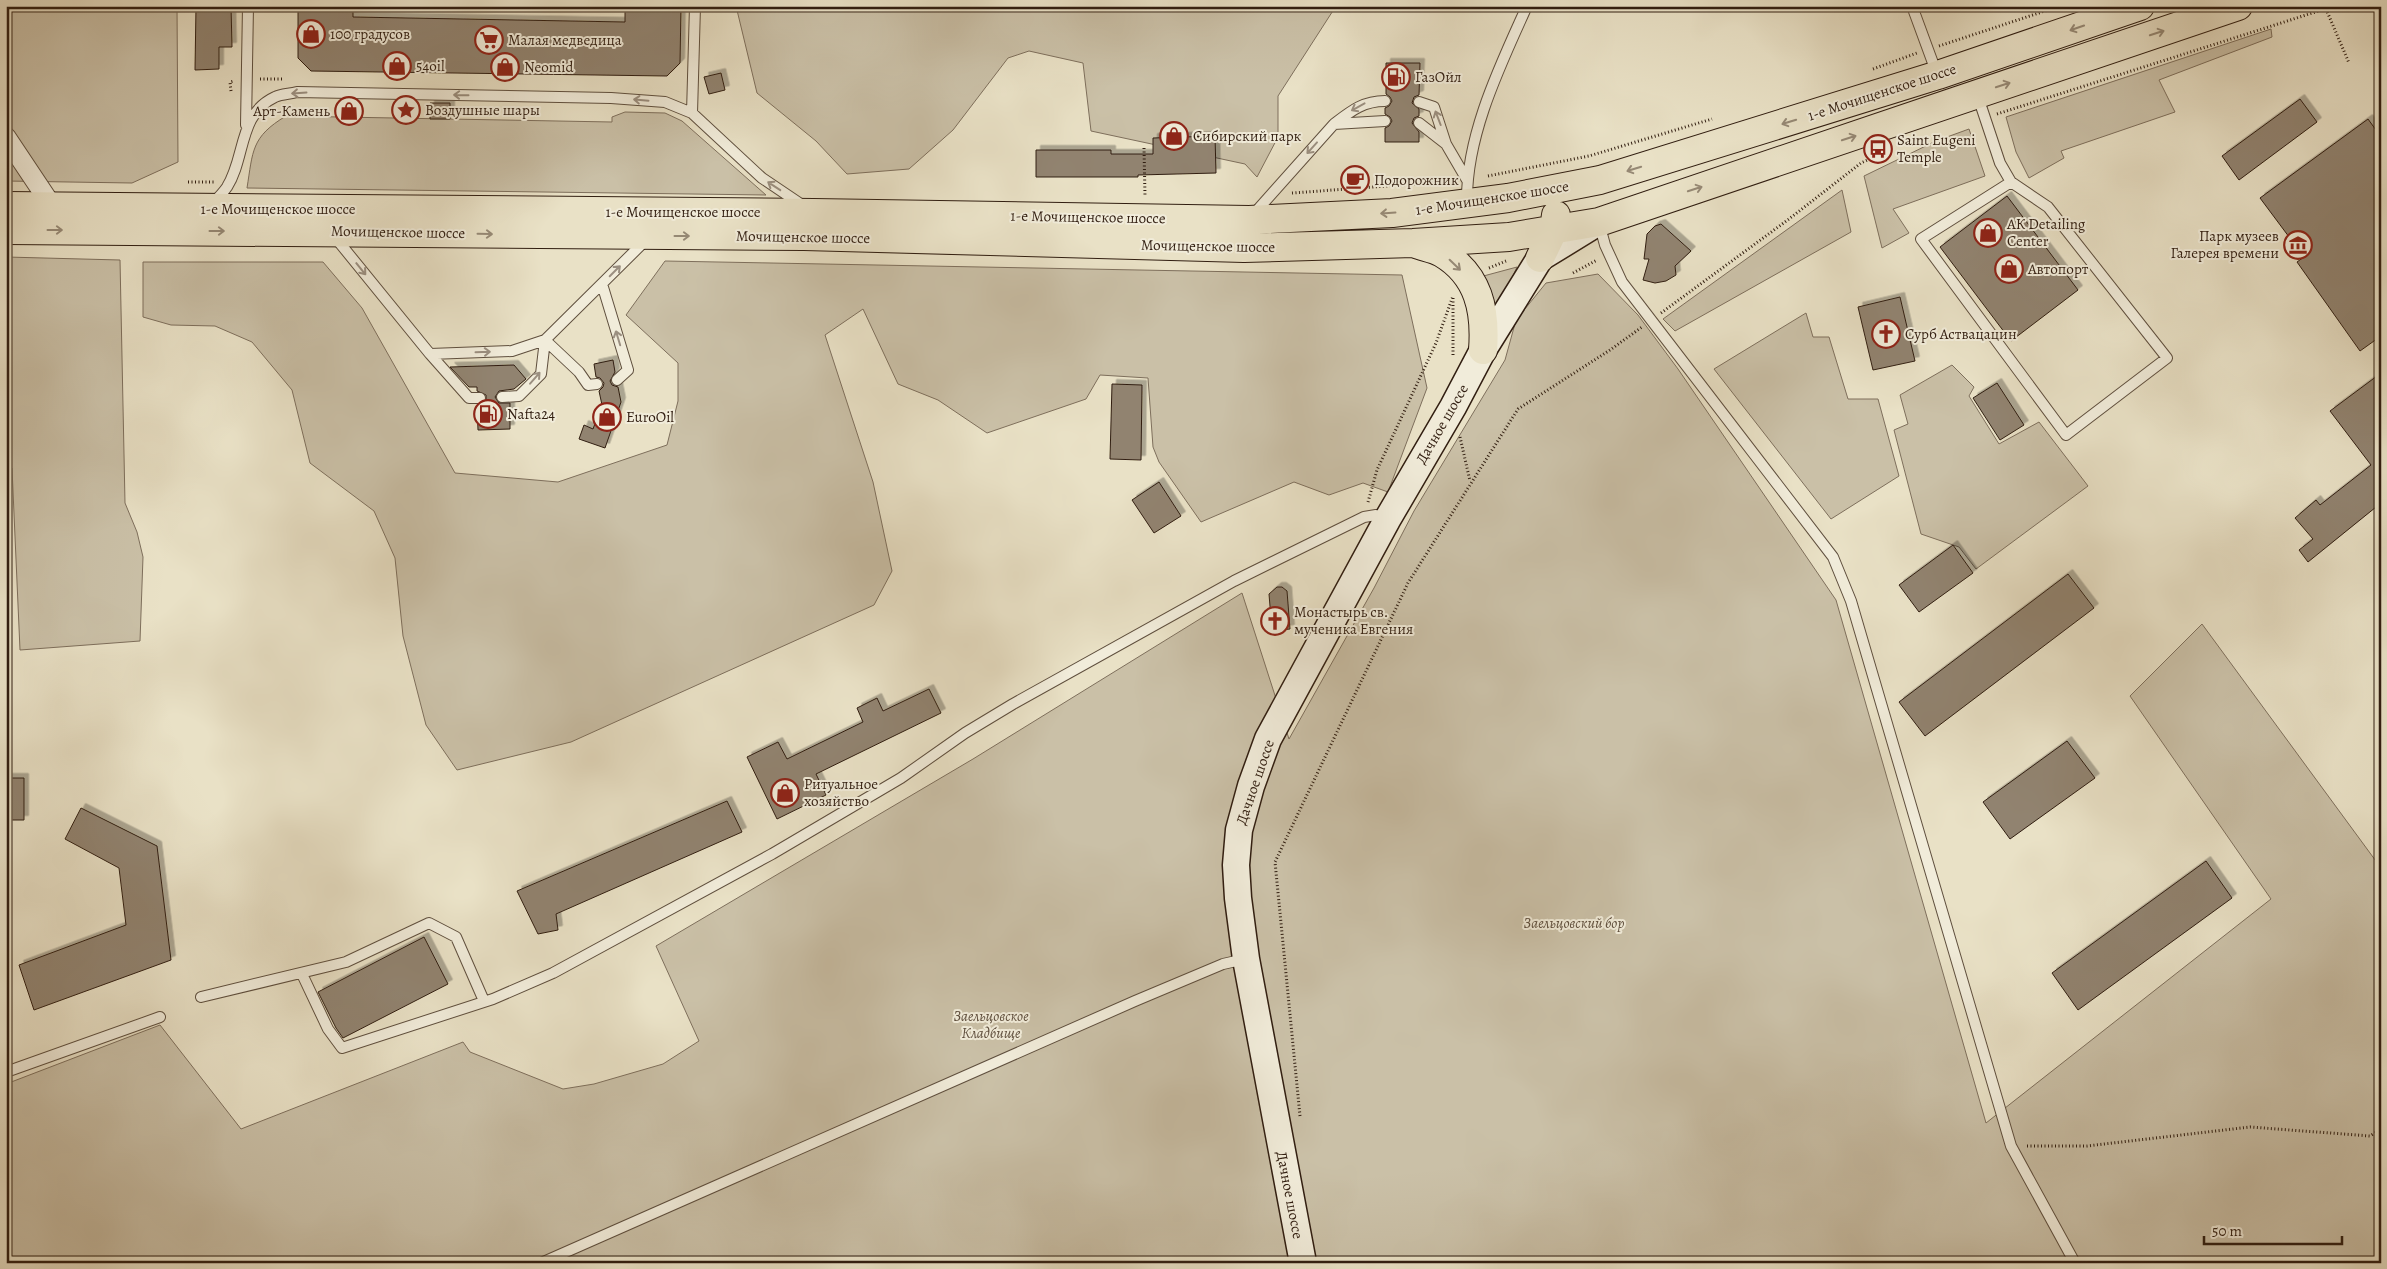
<svg xmlns="http://www.w3.org/2000/svg" width="2387" height="1269" font-family="Alegreya,serif">
<style>
.green{fill:#cac0a7;stroke:#7e6f5c}
.building{fill:#91836f;stroke:#311e11;filter:url(#shadow)}
.lines{fill:none;stroke-linecap:round;stroke-linejoin:round}
.lane-casing{stroke:#5f4f3e;stroke-width:12}
.street-casing{stroke:#5f4f3e;stroke-width:21}
.secondary-casing{stroke:#311e11;stroke-width:29}
.primary-casing{stroke:#311e11;stroke-width:30}
.path{stroke:#311e11;stroke-width:3;stroke-dasharray:1 2.5;stroke-linecap:butt}
.lane{stroke:#f1ecda;stroke-width:10}
.street{stroke:#f1ecda;stroke-width:19}
.secondary{stroke:#f1ecda;stroke-width:26}
.primary{stroke:#e9e1c6;stroke-width:28}
.oneway{stroke:#968975}
.oneway2{stroke:#9b8f80}
.labels{text-anchor:middle;dominant-baseline:central;stroke-width:4;stroke-linejoin:round;paint-order:stroke}
.poi-label{font-size:15px;fill:#311e11;stroke:#f1ecda;text-anchor:start}
.street-label{font-size:15px;fill:#311e11;stroke:#f1ecda}
.park-label{font-size:15px;font-style:italic;fill:#5f4f3e;stroke:#f1ecda}
</style>
<defs>
<filter id="shadow"><feDropShadow dx="4.5" dy="-4.5" stdDeviation="0" flood-color="#0004"/></filter>
</defs>
<rect width="100%" height="100%" fill="#e9e1c6"/>
<filter id="stains"><feTurbulence type="fractalNoise" baseFrequency=".004" numOctaves="4"/><feColorMatrix values="0 0 0 0 .2 0 0 0 0 .09 0 0 0 0 .02 0 0 0 .5 -.17"/></filter>
<radialGradient id="worn" r=".72"><stop offset=".6" stop-color="#630" stop-opacity="0"/><stop offset="1" stop-color="#630" stop-opacity=".3"/></radialGradient>
<path class="green" d="M 6,6 L 177,6 L 178,162 L 132,183 L 6,181 Z
M 736,6 L 1336,6 L 1278,96 L 1278,137 L 1257,177 L 1245,164 L 1091,131 L 1083,63 L 1029,51 L 1008,58 L 953,130 L 909,169 L 847,174 L 816,141 L 757,93 Z
M 2271,29 L 2272,37 L 2159,80 L 2175,112 L 2061,151 L 2064,158 L 2029,178 L 2016,152 L 2006,117 Z
M 625,112 L 665,113 L 682,121 L 766,195 L 247,188 C 253,151 251,137 286,116 L 612,122 L 612,117 Z
M 1969,129 L 1985,176 L 1893,209 L 1909,233 L 1882,248 L 1864,176 L 1936,141 Z
M 1842,190 L 1851,232 L 1675,331 L 1663,319 Z
M 6,257 L 120,260 L 125,503 L 137,532 L 143,557 L 140,641 L 20,650 L 12,468 L 6,467 Z
M 665,261 L 1402,275 L 1427,388 L 1388,492 L 1363,483 L 1329,495 L 1294,482 L 1201,522 L 1159,462 L 1153,447 L 1148,378 L 1100,375 L 1086,399 L 987,433 L 938,400 L 898,384 L 863,309 L 825,335 L 873,482 L 892,571 L 874,605 L 571,742 L 457,770 L 426,725 L 403,636 L 395,558 L 374,511 L 310,463 L 292,390 L 252,342 L 215,326 L 171,325 L 143,317 L 143,262 L 323,262 L 362,308 L 455,473 L 558,482 L 667,445 L 678,401 L 678,363 L 626,315 Z
M 1517,267 L 1500,305 L 1495,307 L 1476,278 Z
M 1598,274 L 1638,315 L 1678,369 L 1836,600 L 1986,1123 L 2271,899 L 2130,696 L 2202,624 L 2381,868 L 2381,1263 L 6,1263 L 6,1084 L 160,1025 L 241,1129 L 463,1042 L 470,1052 L 563,1089 L 594,1084 L 663,1064 L 699,1041 L 656,946 L 973,759 L 1242,593 L 1289,739 L 1374,588 L 1414,511 L 1505,360 L 1516,320 L 1546,283 Z
M 1806,313 L 1813,337 L 1829,337 L 1848,399 L 1878,399 L 1899,476 L 1831,519 L 1714,369 Z
M 1952,365 L 1974,387 L 1969,396 L 1999,444 L 2039,422 L 2088,486 L 1976,569 L 1959,547 L 1921,534 L 1894,430 L 1908,424 L 1900,395 Z"/>
<path class="building" d="M 196,6 L 231,6 L 232,47 L 219,47 L 219,69 L 195,70 Z
M 298,6 L 353,6 L 353,17 L 625,22 L 625,6 L 681,6 L 680,63 L 667,76 L 311,71 L 298,58 Z
M 1386,63 L 1420,63 L 1419,95 L 1414,97 L 1412,103 L 1419,109 L 1419,116 L 1414,118 L 1412,123 L 1419,132 L 1419,142 L 1385,142 L 1385,128 L 1389,126 L 1392,121 L 1390,117 L 1385,114 L 1385,108 L 1389,106 L 1392,101 L 1390,97 L 1386,94 Z
M 721,73 L 725,90 L 709,94 L 704,77 Z
M 2300,99 L 2317,122 L 2239,180 L 2222,156 Z
M 430,103 L 450,103 L 450,119 L 430,119 Z
M 2368,119 L 2381,137 L 2381,336 L 2360,351 L 2297,262 L 2304,257 L 2260,198 Z
M 1215,136 L 1216,173 L 1138,175 L 1138,177 L 1036,177 L 1036,150 L 1111,150 L 1111,154 L 1153,154 L 1153,138 Z
M 2007,196 L 2078,290 L 2011,341 L 1940,247 Z
M 1661,224 L 1691,251 L 1675,266 L 1676,275 L 1666,281 L 1655,283 L 1643,280 L 1649,259 L 1644,259 L 1647,234 L 1655,226 Z
M 1900,297 L 1915,361 L 1873,370 L 1858,307 Z
M 613,360 L 615,372 L 610,381 L 612,385 L 618,387 L 621,402 L 605,448 L 579,439 L 584,425 L 593,429 L 602,405 L 599,391 L 603,387 L 604,383 L 600,378 L 596,377 L 594,364 Z
M 514,365 L 526,379 L 514,389 L 499,391 L 495,397 L 499,403 L 510,403 L 510,429 L 478,430 L 477,405 L 486,402 L 486,395 L 477,391 L 477,387 L 469,387 L 450,367 Z
M 2381,373 L 2381,503 L 2308,562 L 2299,550 L 2313,539 L 2295,518 L 2316,500 L 2320,505 L 2371,465 L 2330,411 Z
M 1997,383 L 2024,425 L 2000,440 L 1973,398 Z
M 1112,384 L 1142,385 L 1141,460 L 1110,459 Z
M 1159,482 L 1181,516 L 1154,533 L 1132,500 Z
M 1953,545 L 1973,573 L 1919,612 L 1899,585 Z
M 2068,574 L 2094,608 L 1925,736 L 1899,702 Z
M 1277,587 L 1282,587 L 1287,591 L 1290,629 L 1272,631 L 1269,594 Z
M 929,689 L 941,713 L 816,774 L 826,795 L 777,819 L 747,757 L 778,742 L 787,759 L 863,722 L 857,708 L 877,698 L 883,711 Z
M 2067,741 L 2095,778 L 2010,839 L 1983,802 Z
M 6,778 L 24,778 L 24,820 L 6,820 Z
M 727,801 L 742,832 L 556,914 L 558,930 L 538,934 L 517,891 Z
M 81,808 L 157,846 L 171,960 L 34,1010 L 19,965 L 126,925 L 119,868 L 65,839 Z
M 2206,861 L 2232,898 L 2078,1010 L 2052,973 Z
M 424,937 L 448,984 L 343,1038 L 336,1028 L 318,992 Z"/>
<g class="lines">
<defs>
<path id="lane" d="M 1912,6 L 1937,74
M 1977,94 L 2000,163 L 2011,182 L 2048,207 L 2167,358 L 2066,435 L 1921,239 L 2011,182
M 1419,102 L 1434,107 L 1446,144
M 692,113 L 695,6
M 1419,123 L 1446,144 L 1467,180
M 1334,124 C 1351,111 1363,101 1385,101
M 246,125 L 248,6
M 1467,202 C 1466,135 1500,66 1527,6
M 212,204 C 217,199 223,193 227,187 C 246,157 238,114 275,97 C 281,94 290,94 297,92 L 611,98 L 665,102 L 692,113 L 762,178 L 805,207
M 1252,216 L 1334,124 L 1385,121
M 1599,223 L 1605,245 L 1622,282 L 1833,557 L 1851,601 L 2011,1146 L 2075,1263
M 334,236 L 430,354 L 512,351 L 545,340 L 647,239
M 602,284 L 628,370 L 617,380
M 545,340 L 579,372 L 588,385 L 597,384
M 430,354 L 469,398 L 480,398
M 502,397 L 519,396 L 541,374 L 545,340
M 302,974 L 328,1029 L 342,1048 L 493,999 L 553,973 L 772,854 L 901,778 L 965,733 L 1013,704 L 1234,581 L 1364,517 L 1376,515 L 1387,520
M 201,997 L 346,962 L 429,923 L 456,937 L 484,1001
M 6,1072 L 160,1017
M 541,1263 L 1135,1001 L 1223,964 L 1245,959"/>
<path id="street" d="M 6,137 L 52,206"/>
<path id="secondary" d="M 1303,1263 L 1246,959 L 1238,898 L 1236,865 L 1239,830 L 1251,786 L 1268,739 L 1387,520 L 1453,407 L 1483,350 L 1540,258 L 1597,223"/>
<path id="primary" d="M 6,206 L 814,213 L 1249,220 L 1392,213 L 1508,198 L 1600,180 L 1938,75 L 2140,6
M 6,230 L 804,236 L 1244,248 L 1413,243 L 1509,237 L 1599,222 L 2238,6
M 1416,244 C 1424,247 1435,249 1442,253 C 1479,275 1486,311 1483,350
M 1540,258 L 1554,229 L 1556,215"/>
</defs>
<use href="#lane" class="lane-casing"/>
<use href="#street" class="street-casing"/>
<use href="#secondary" class="secondary-casing"/>
<use href="#primary" class="primary-casing"/>
<path class="path" d="M 2326,9 L 2349,63
M 1939,46 L 2060,6
M 1873,69 L 1917,53
M 260,79 L 284,79
M 231,91 L 230,82 L 234,81
M 1997,114 L 2334,6
M 1144,148 L 1145,196
M 1488,176 L 1589,156 L 1712,119
M 188,182 L 215,182
M 1292,193 L 1442,182
M 1489,268 L 1506,261
M 1573,273 L 1597,260
M 1453,298 L 1453,357
M 1661,313 L 1789,219 L 1861,163 L 1889,150
M 1460,437 L 1470,481
M 1368,502 L 1377,470 L 1436,343 L 1453,296
M 1300,1116 L 1275,862 L 1408,583 L 1518,409 L 1610,350 L 1642,327
M 2027,1146 L 2087,1146 L 2250,1127 L 2370,1136 L 2381,1129"/>
<use href="#lane" class="lane"/>
<use href="#street" class="street"/>
<use href="#secondary" class="secondary"/>
<use href="#primary" class="primary"/>
</g>
<defs><path id="oneway-shaft" d="M-6 0H5M1.5-3L5.5 0L1.5 3" fill="none" stroke-width="1.6" stroke-linecap="round" stroke-linejoin="round" transform="scale(1.25)"/></defs>
<g class="oneway">
<use href="#oneway-shaft" transform="translate(2077 28) rotate(161)"/>
<use href="#oneway-shaft" transform="translate(2157 33) rotate(-18)"/>
<use href="#oneway-shaft" transform="translate(2003 85) rotate(-18)"/>
<use href="#oneway-shaft" transform="translate(1789 122) rotate(163)"/>
<use href="#oneway-shaft" transform="translate(1849 138) rotate(-18)"/>
<use href="#oneway-shaft" transform="translate(1634 169) rotate(163)"/>
<use href="#oneway-shaft" transform="translate(1695 189) rotate(-18)"/>
<use href="#oneway-shaft" transform="translate(1388 213) rotate(176)"/>
<use href="#oneway-shaft" transform="translate(55 230)"/>
<use href="#oneway-shaft" transform="translate(217 231)"/>
<use href="#oneway-shaft" transform="translate(485 234) rotate(1)"/>
<use href="#oneway-shaft" transform="translate(682 236)"/>
<use href="#oneway-shaft" transform="translate(1455 265) rotate(44)"/>
</g>
<g class="oneway2">
<use href="#oneway-shaft" transform="translate(299 93) rotate(176)"/>
<use href="#oneway-shaft" transform="translate(461 95) rotate(-179)"/>
<use href="#oneway-shaft" transform="translate(641 100) rotate(-175)"/>
<use href="#oneway-shaft" transform="translate(1358 107) rotate(151)"/>
<use href="#oneway-shaft" transform="translate(1438 118) rotate(-111)"/>
<use href="#oneway-shaft" transform="translate(1312 148) rotate(132)"/>
<use href="#oneway-shaft" transform="translate(774 186) rotate(-147)"/>
<use href="#oneway-shaft" transform="translate(361 269) rotate(51)"/>
<use href="#oneway-shaft" transform="translate(615 271) rotate(-45)"/>
<use href="#oneway-shaft" transform="translate(618 338) rotate(-107)"/>
<use href="#oneway-shaft" transform="translate(483 352) rotate(-2)"/>
<use href="#oneway-shaft" transform="translate(535 378) rotate(-49)"/>
</g>
<defs>
<symbol id="shop-ring" viewBox="-11 -11 22 22"><circle r="9.5" fill="#f1ecda" stroke="#8f2418" stroke-width="1.5"/><path d="M-5-2.5h2.3a2.7 3.5 0 0 1 5.4 0H5L5.5 6h-11ZM-1.5-2.5h3a1.5 2.3 0 0 0-3 0Z" fill="#8f2418"/></symbol>
<symbol id="supermarket-ring" viewBox="-11 -11 22 22"><circle r="9.5" fill="#f1ecda" stroke="#8f2418" stroke-width="1.5"/><path d="M-6-5.5h2.5l.6 2H6L4.5 2H-2.5L-4.4-4H-6ZM-1.5 3.2a1.3 1.3 0 1 0 .1 0ZM3 3.2a1.3 1.3 0 1 0 .1 0Z" fill="#8f2418"/></symbol>
<symbol id="fuel-ring" viewBox="-11 -11 22 22"><circle r="9.5" fill="#f1ecda" stroke="#8f2418" stroke-width="1.5"/><path d="M-5.5-6h7V0h2V4h1.3V-2.5L3-4.5l.8-.8L6-3V5H2.5V1h-1V6h-7ZM-4.2-4.7v3.2H.2V-4.7Z" fill="#8f2418"/></symbol>
<symbol id="sight-ring" viewBox="-11 -11 22 22"><circle r="9.5" fill="#f1ecda" stroke="#8f2418" stroke-width="1.5"/><path d="M0-6L1.8-2.2L6-1.7L2.9 1.2L3.7 5.4L0 3.3L-3.7 5.4L-2.9 1.2L-6-1.7L-1.8-2.2Z" fill="#8f2418"/></symbol>
<symbol id="bus-ring" viewBox="-11 -11 22 22"><circle r="9.5" fill="#f1ecda" stroke="#8f2418" stroke-width="1.5"/><path d="M-5-6H5V4H4V6H2V4H-2V6H-4V4H-5ZM-3.5-4V0h7V-4ZM-3.5 1.2v1.5H-2V1.2ZM2 1.2v1.5H3.5V1.2Z" fill="#8f2418"/></symbol>
<symbol id="cafe-ring" viewBox="-11 -11 22 22"><circle r="9.5" fill="#f1ecda" stroke="#8f2418" stroke-width="1.5"/><path d="M-5.5-4.5H6V0H3Q3 3.5 0 3.5H-2.5Q-5.5 3.5-5.5 0ZM3-3.2v2h1.7v-2ZM-6 4.5H4V6H-6Z" fill="#8f2418"/></symbol>
<symbol id="museum-ring" viewBox="-11 -11 22 22"><circle r="9.5" fill="#f1ecda" stroke="#8f2418" stroke-width="1.5"/><path d="M0-6L6-3V-2H-6V-3ZM-5-1h2V3h-2ZM-1-1h2V3h-2ZM3-1h2V3H3ZM-6 4H6V6H-6Z" fill="#8f2418"/></symbol>
<symbol id="church-ring" viewBox="-11 -11 22 22"><circle r="9.5" fill="#f1ecda" stroke="#8f2418" stroke-width="1.5"/><path d="M-1.2-6h2.4v3.5h3.3v2.4h-3.3V6h-2.4V-.1h-3.3v-2.4h3.3Z" fill="#8f2418"/></symbol>
</defs>
<g fill-rule="evenodd">
<use href="#shop-ring" x="295" y="18" width="32" height="32"/>
<use href="#supermarket-ring" x="473" y="24" width="32" height="32"/>
<use href="#shop-ring" x="381" y="50" width="32" height="32"/>
<use href="#shop-ring" x="489" y="51" width="32" height="32"/>
<use href="#fuel-ring" x="1380" y="61" width="32" height="32"/>
<use href="#sight-ring" x="390" y="94" width="32" height="32"/>
<use href="#shop-ring" x="333" y="95" width="32" height="32"/>
<use href="#shop-ring" x="1158" y="120" width="32" height="32"/>
<use href="#bus-ring" x="1862" y="133" width="32" height="32"/>
<use href="#cafe-ring" x="1339" y="164" width="32" height="32"/>
<use href="#shop-ring" x="1972" y="217" width="32" height="32"/>
<use href="#museum-ring" x="2282" y="229" width="32" height="32"/>
<use href="#shop-ring" x="1993" y="253" width="32" height="32"/>
<use href="#church-ring" x="1870" y="318" width="32" height="32"/>
<use href="#fuel-ring" x="472" y="398" width="32" height="32"/>
<use href="#shop-ring" x="591" y="401" width="32" height="32"/>
<use href="#church-ring" x="1259" y="605" width="32" height="32"/>
<use href="#shop-ring" x="769" y="777" width="32" height="32"/>
</g>
<g class="labels">
<g class="poi-label">
<text x="330" y="34">100 градусов</text>
<text x="508" y="40">Малая медведица</text>
<text x="416" y="66">54oil</text>
<text x="524" y="67">Neomid</text>
<text x="1415" y="77">ГазОйл</text>
<text x="425" y="110">Воздушные шары</text>
<text x="330" y="111" text-anchor="end">Арт-Камень</text>
<text x="1193" y="136">Сибирский парк</text>
<text x="1897" y="140">Saint Eugeni<tspan x="1897" dy="17">Temple</tspan></text>
<text x="1374" y="180">Подорожник</text>
<text x="2007" y="224">АК Detailing<tspan x="2007" dy="17">Center</tspan></text>
<text x="2279" y="236" text-anchor="end">Парк музеев<tspan x="2279" dy="17">Галерея времени</tspan></text>
<text x="2028" y="269">Автопорт</text>
<text x="1905" y="334">Сурб Аствацацин</text>
<text x="507" y="414">Nafta24</text>
<text x="626" y="417">EuroOil</text>
<text x="1294" y="612">Монастырь св.<tspan x="1294" dy="17">мученика Евгения</tspan></text>
<text x="804" y="784">Ритуальное<tspan x="804" dy="17">хозяйство</tspan></text>
</g>
<g class="street-label">
<text transform="translate(1882 92) rotate(-18)">1-е Мочищенское шоссе</text>
<text transform="translate(1492 198) rotate(-9)">1-е Мочищенское шоссе</text>
<text x="278" y="209">1-е Мочищенское шоссе</text>
<text x="683" y="212">1-е Мочищенское шоссе</text>
<text transform="translate(1088 217) rotate(1)">1-е Мочищенское шоссе</text>
<text transform="translate(398 232) rotate(1)">Мочищенское шоссе</text>
<text transform="translate(803 237) rotate(1)">Мочищенское шоссе</text>
<text transform="translate(1208 246) rotate(1)">Мочищенское шоссе</text>
<text transform="translate(1442 424) rotate(-60)">Дачное шоссе</text>
<text transform="translate(1255 782) rotate(-71)">Дачное шоссе</text>
<text transform="translate(1290 1195) rotate(79)">Дачное шоссе</text>
</g>
<g class="park-label">
<text x="1574" y="923">Заельцовский бор</text>
<text x="991" y="1016">Заельцовское<tspan x="991" dy="17">Кладбище</tspan></text>
</g>
</g>
<rect width="2387" height="1269" fill="none" stroke="#e9e1c6" stroke-width="25"/>
<rect x="8" y="8" width="2372" height="1254" fill="none" stroke="#311e11" stroke-width="2.5"/>
<rect x="12" y="12" width="2362" height="1244" fill="none" stroke="#311e11"/>
<path d="M2204 1236v8h138v-8" fill="none" stroke="#311e11" stroke-width="2.5"/>
<text x="2212" y="1236" font-size="15" fill="#311e11" stroke="#f1ecda" stroke-width="4" paint-order="stroke">50 m</text>
<rect width="100%" height="100%" filter="url(#stains)"/>
<rect width="100%" height="100%" fill="url(#worn)"/>
</svg>
